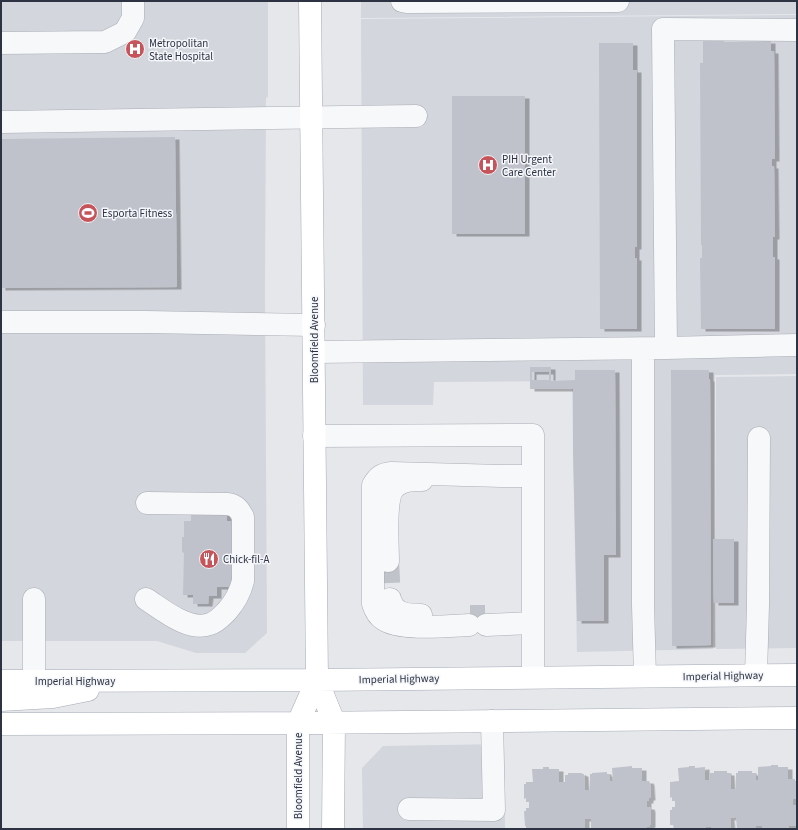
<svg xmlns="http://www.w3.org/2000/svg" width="798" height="830" font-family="'Source Sans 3',sans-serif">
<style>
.built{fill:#d3d6dd}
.building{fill:#bfc2cb;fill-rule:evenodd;filter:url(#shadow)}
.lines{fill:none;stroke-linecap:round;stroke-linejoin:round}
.minor-tunnel{stroke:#c0c3c9;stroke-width:22;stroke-dasharray:22 11;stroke-linecap:butt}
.minor-casing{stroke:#aaadb5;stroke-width:23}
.major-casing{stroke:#a5aab6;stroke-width:23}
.minor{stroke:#f7f8fa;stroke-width:22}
.major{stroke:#fff;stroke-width:22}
.labels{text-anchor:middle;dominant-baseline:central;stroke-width:3;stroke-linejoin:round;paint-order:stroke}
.poi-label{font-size:11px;fill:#2d3343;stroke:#f4f6f9;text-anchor:start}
.street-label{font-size:11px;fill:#2d3343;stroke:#f4f6f9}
</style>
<defs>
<filter id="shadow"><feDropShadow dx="4.5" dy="2.5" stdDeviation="0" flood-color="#0004"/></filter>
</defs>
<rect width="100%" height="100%" fill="#e5e7eb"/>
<path class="built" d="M 1,1 L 268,1 L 268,97 L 266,98 L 265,291 L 267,633 L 245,653 L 196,653 L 157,641 L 1,641 Z
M 361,1 L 797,1 L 797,14 L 361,18 Z
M 797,15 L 797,374 L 715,375 L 713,649 L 577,652 L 573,449 L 572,381 L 434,382 L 433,405 L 363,405 L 361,19 Z
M 797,376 L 797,648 L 716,649 L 716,377 Z
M 504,744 L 505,829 L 363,829 L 362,768 L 383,746 Z"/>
<path class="building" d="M 703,41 L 724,41 L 724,42 L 771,41 L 771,51 L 774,51 L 775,159 L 772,159 L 772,166 L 774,166 L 775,237 L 773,237 L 773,257 L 775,257 L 775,329 L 701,329 L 700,258 L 702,258 L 702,245 L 701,245 L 700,63 L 703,63 Z
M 599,43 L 633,43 L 633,70 L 637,70 L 637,247 L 635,247 L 635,258 L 637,258 L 637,329 L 600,329 Z
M 452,96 L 525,96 L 525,234 L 452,234 Z
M 175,137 L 177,287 L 1,288 L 1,139 Z
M 530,367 L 551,367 L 551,381 L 575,380 L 575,370 L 615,370 L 616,555 L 604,555 L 604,621 L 577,621 L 573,449 L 573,389 L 530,389 ZM 532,372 L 549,372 L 549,380 L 532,380 Z
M 671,370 L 709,370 L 709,379 L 710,379 L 711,645 L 672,646 Z
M 191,509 L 227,511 L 227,521 L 235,521 L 232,587 L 217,587 L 217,596 L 209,596 L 208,604 L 193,604 L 193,595 L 183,595 L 184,553 L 182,552 L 182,537 L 184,537 L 184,521 L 191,521 Z
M 713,539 L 734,539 L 734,603 L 714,603 Z
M 771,765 L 778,765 L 778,767 L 788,767 L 788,779 L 795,779 L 795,781 L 796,781 L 797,796 L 796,799 L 793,799 L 793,805 L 796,805 L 796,826 L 788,826 L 789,829 L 762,829 L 762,826 L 756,826 L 756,829 L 737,829 L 736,817 L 730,818 L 731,829 L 711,829 L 711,827 L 705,827 L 706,829 L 674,829 L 673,825 L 670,825 L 670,810 L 672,810 L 672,807 L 675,807 L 675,801 L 672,801 L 672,797 L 670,798 L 670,782 L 679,781 L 678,768 L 689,767 L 689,766 L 695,766 L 695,768 L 705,767 L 705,780 L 710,780 L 710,773 L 714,773 L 714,771 L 727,771 L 727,773 L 730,773 L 731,789 L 736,789 L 736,773 L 738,773 L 738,771 L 752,771 L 752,773 L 756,773 L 756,780 L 758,780 L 758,767 L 771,766 Z
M 632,766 L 632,768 L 642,768 L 642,781 L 649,781 L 650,783 L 651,798 L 649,798 L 649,801 L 647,801 L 647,807 L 650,807 L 651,810 L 651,825 L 650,825 L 650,827 L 647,827 L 647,829 L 616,829 L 616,828 L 611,828 L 611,829 L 591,829 L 591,819 L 585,819 L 585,829 L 533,829 L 526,828 L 526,826 L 525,826 L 524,811 L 526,811 L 526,808 L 529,808 L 529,802 L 526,802 L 526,798 L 524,799 L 524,784 L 526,784 L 526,782 L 533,782 L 532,769 L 543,769 L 543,767 L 549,767 L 549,769 L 559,769 L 559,782 L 565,782 L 565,775 L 568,775 L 568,773 L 582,773 L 582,774 L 584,774 L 585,790 L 590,790 L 590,774 L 592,774 L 592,773 L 607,772 L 607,774 L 610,774 L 610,781 L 613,781 L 612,768 Z"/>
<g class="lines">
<path class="minor-tunnel" d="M 388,561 L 390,599
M 470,616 L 485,616"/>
<defs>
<path id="minor" d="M 402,1 L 407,2 L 618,1
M 1,43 L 105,42 L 125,32 L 133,18 L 133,1
M 1,122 L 416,116
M 1,322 L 147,322 L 314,325
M 666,348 L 663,29 L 797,30
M 643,349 L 643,605 L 645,676
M 314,352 L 666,348 L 797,345
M 314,436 L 533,435 L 533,677
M 388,561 C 388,545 384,497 395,487 C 402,480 412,480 422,480
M 34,599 L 34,681
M 146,599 C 163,610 189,632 210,624 C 217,622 222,616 227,611 C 235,602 240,593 243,581 L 243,517 C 239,509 236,505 227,504 L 147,503
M 390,599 C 394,614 407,615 421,615
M 469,625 C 449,626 399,631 383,619 C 378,616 375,610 373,604 L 373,485 C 378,477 381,474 391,473 L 502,476 L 533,476
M 486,625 L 532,623
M 756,675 L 758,605 L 759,438
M 409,809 L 494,810 L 492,721"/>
<path id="major" d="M 310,1 L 317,680 L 334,722 L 333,829
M 1,681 L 317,680 L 797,675
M 1,700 L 53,697 L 88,690
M 1,724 L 298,723 L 797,718
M 298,829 L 298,723 L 317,680"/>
</defs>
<use href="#minor" class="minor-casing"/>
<use href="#major" class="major-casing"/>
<use href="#minor" class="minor"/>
<use href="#major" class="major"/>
</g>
<defs>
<symbol id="hospital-disc" viewBox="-11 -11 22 22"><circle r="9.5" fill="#c6545b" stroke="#f4f6f9"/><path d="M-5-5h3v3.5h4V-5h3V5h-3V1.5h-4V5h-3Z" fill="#fff"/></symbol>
<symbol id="stadium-disc" viewBox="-11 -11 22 22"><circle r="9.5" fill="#c6545b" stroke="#f4f6f9"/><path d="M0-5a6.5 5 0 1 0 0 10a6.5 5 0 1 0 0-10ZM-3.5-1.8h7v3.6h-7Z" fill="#fff"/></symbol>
<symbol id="restaurant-disc" viewBox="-11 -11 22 22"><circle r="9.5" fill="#c6545b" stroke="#f4f6f9"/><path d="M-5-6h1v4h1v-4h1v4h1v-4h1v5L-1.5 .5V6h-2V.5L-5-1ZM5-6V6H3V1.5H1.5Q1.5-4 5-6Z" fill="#fff"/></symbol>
</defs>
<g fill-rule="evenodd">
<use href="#hospital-disc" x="124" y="38" width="22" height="22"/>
<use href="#hospital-disc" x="477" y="154" width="22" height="22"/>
<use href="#stadium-disc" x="77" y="202" width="22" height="22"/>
<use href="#restaurant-disc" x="198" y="548" width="22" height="22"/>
</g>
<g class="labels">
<g class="poi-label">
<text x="149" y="43">Metropolitan<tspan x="149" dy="13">State Hospital</tspan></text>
<text x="502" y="159">PIH Urgent<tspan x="502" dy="13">Care Center</tspan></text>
<text x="102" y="213">Esporta Fitness</text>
<text x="223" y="559">Chick-fil-A</text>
</g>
<g class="street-label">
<text transform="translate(314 340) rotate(-90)">Bloomfield Avenue</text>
<text transform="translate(723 676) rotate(-1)">Imperial Highway</text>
<text transform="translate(399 679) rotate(-1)">Imperial Highway</text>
<text x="75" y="681">Imperial Highway</text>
<text transform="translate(298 776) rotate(-90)">Bloomfield Avenue</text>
</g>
</g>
<rect width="798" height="830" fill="none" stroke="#2d3343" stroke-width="4"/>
</svg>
